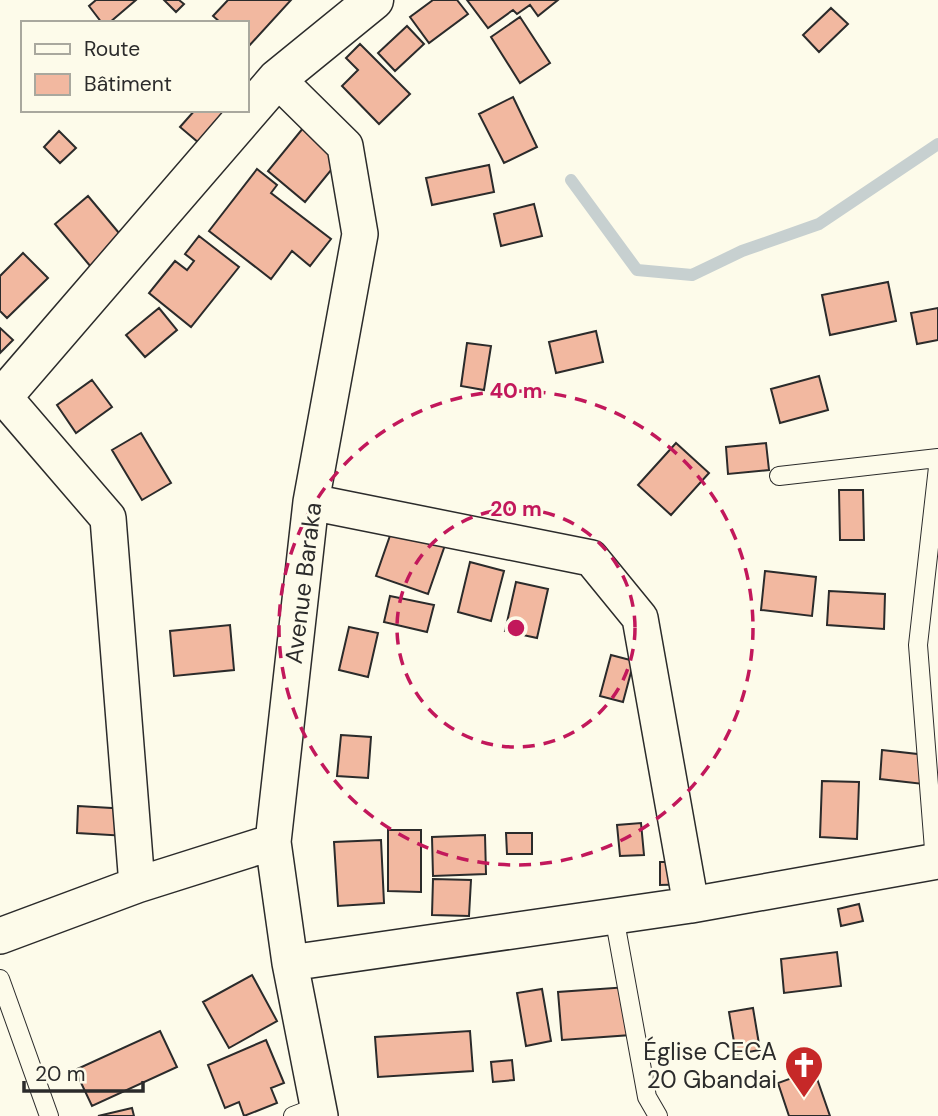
<svg xmlns="http://www.w3.org/2000/svg" width="938" height="1116" font-family="'DM Sans',sans-serif">
<style>
.lines{fill:none;stroke-linecap:round;stroke-linejoin:round}
.stream{stroke:#c7d0d0;stroke-width:12}
.building{fill:#f2b8a0;stroke:#2b2b2b;stroke-width:2}
.service-casing{stroke:#2b2b2b;stroke-width:20}
.minor-casing{stroke:#2b2b2b;stroke-width:38}
.tertiary-casing{stroke:#2b2b2b;stroke-width:41}
.service{stroke:#fdfbea;stroke-width:18}
.minor{stroke:#fdfbea;stroke-width:35}
.tertiary{stroke:#fdfbea;stroke-width:38}
.ring{fill:none;stroke:#c2185b;stroke-width:3.5;stroke-dasharray:12 9}
.labels{text-anchor:middle;dominant-baseline:central;stroke-width:5;stroke-linejoin:round;paint-order:stroke}
.street-label{font-size:24px;fill:#2b2b2b;stroke:#fdfbea}
.poi-label{font-size:24px;fill:#2b2b2b;stroke:#fdfbea;text-anchor:end}
.centre{fill:#c2185b;stroke:#fdfbea;stroke-width:3.5}
.ring-label{font-size:21px;text-anchor:middle;font-weight:bold;fill:#c2185b;stroke:#fdfbea;stroke-width:5;stroke-linejoin:round;paint-order:stroke}
</style>
<rect width="100%" height="100%" fill="#fdfbea"/>
<g class="lines">
<path class="stream" d="M 571,180 L 637,270 L 692,275 L 742,251 L 819,224 L 938,144"/>
</g>
<path class="building" d="M 96,0 L 136,0 L 109,23 L 102,23 L 89,6 Z
M 164,0 L 179,0 L 184,4 L 176,12 Z
M 228,0 L 291,0 L 248,47 L 247,23 L 221,23 L 213,16 Z
M 433,0 L 457,0 L 468,14 L 429,43 L 410,17 Z
M 467,0 L 558,0 L 538,16 L 530,5 L 517,14 L 513,10 L 488,28 Z
M 831,8 L 848,24 L 819,52 L 803,35 Z
M 520,17 L 550,63 L 520,83 L 491,37 Z
M 407,26 L 424,44 L 395,71 L 378,53 Z
M 360,44 L 410,94 L 379,124 L 342,86 L 358,70 L 346,58 Z
M 513,97 L 537,147 L 504,163 L 479,114 Z
M 195,110 L 227,110 L 199,143 L 180,127 Z
M 308,122 L 345,153 L 305,202 L 268,171 Z
M 59,131 L 76,148 L 60,163 L 44,147 Z
M 489,165 L 494,192 L 432,205 L 426,178 Z
M 257,169 L 277,185 L 271,193 L 331,239 L 310,266 L 292,251 L 271,279 L 209,231 Z
M 88,196 L 124,239 L 91,267 L 55,224 Z
M 534,204 L 542,236 L 501,246 L 494,214 Z
M 199,236 L 239,267 L 191,327 L 149,293 L 175,261 L 187,270 L 194,261 L 185,254 Z
M 23,253 L 48,278 L 7,318 L 0,311 L 0,276 Z
M 888,282 L 896,321 L 830,335 L 822,295 Z
M 159,308 L 177,330 L 145,357 L 126,335 Z
M 938,308 L 938,340 L 917,344 L 911,313 Z
M 0,328 L 13,340 L 0,353 Z
M 596,331 L 603,362 L 556,373 L 549,342 Z
M 467,343 L 491,346 L 484,390 L 461,386 Z
M 819,376 L 828,410 L 780,423 L 771,389 Z
M 92,380 L 112,407 L 76,433 L 57,405 Z
M 141,433 L 171,483 L 142,500 L 112,450 Z
M 676,443 L 709,473 L 671,515 L 638,485 Z
M 766,443 L 769,470 L 728,474 L 726,447 Z
M 839,490 L 863,490 L 864,540 L 840,540 Z
M 393,527 L 445,545 L 428,594 L 376,576 Z
M 470,562 L 504,571 L 491,621 L 458,612 Z
M 765,571 L 816,577 L 812,616 L 761,610 Z
M 516,582 L 548,589 L 537,638 L 505,631 Z
M 829,591 L 885,594 L 884,629 L 827,625 Z
M 390,596 L 434,605 L 427,632 L 384,622 Z
M 230,625 L 234,670 L 174,676 L 170,631 Z
M 349,627 L 378,633 L 368,677 L 339,670 Z
M 611,655 L 634,661 L 623,702 L 600,696 Z
M 341,735 L 371,737 L 368,778 L 337,776 Z
M 882,750 L 935,756 L 932,785 L 880,779 Z
M 822,781 L 859,782 L 857,839 L 820,837 Z
M 78,806 L 128,809 L 127,836 L 77,833 Z
M 641,823 L 644,855 L 620,856 L 617,825 Z
M 388,830 L 421,830 L 421,892 L 388,891 Z
M 506,833 L 532,833 L 532,854 L 507,854 Z
M 485,835 L 486,874 L 433,876 L 432,837 Z
M 381,840 L 384,903 L 338,906 L 334,842 Z
M 660,862 L 695,862 L 696,884 L 660,885 Z
M 433,879 L 471,880 L 469,916 L 432,915 Z
M 859,904 L 863,921 L 841,926 L 838,909 Z
M 837,952 L 841,986 L 784,993 L 781,959 Z
M 252,975 L 277,1021 L 229,1048 L 203,1002 Z
M 628,987 L 631,1035 L 562,1040 L 558,992 Z
M 542,989 L 551,1041 L 526,1046 L 517,993 Z
M 753,1008 L 760,1050 L 736,1054 L 729,1012 Z
M 160,1031 L 177,1067 L 92,1106 L 75,1070 Z
M 470,1031 L 473,1071 L 378,1077 L 375,1037 Z
M 266,1040 L 284,1083 L 271,1088 L 277,1103 L 244,1116 L 239,1102 L 225,1108 L 208,1065 Z
M 512,1060 L 514,1080 L 493,1082 L 491,1062 Z
M 814,1070 L 830,1116 L 789,1116 L 778,1083 Z
M 132,1108 L 134,1116 L 98,1116 Z"/>
<g class="lines">
<defs>
<path id="service" d="M 779,476 L 938,458
M 935,862 L 918,645 L 938,467
M 614,916 L 647,1097 L 658,1116
M 0,979 L 49,1116
M 293,1116 L 319,1106"/>
<path id="minor" d="M 277,79 L 345,146 L 360,234 L 311,502 L 273,842 L 290,963 L 320,1116
M 3,396 L 108,518 L 137,885
M 311,502 L 591,558 L 640,618 L 691,905
M 0,936 L 137,885 L 273,842
M 290,963 L 691,905 L 938,861"/>
<path id="tertiary" d="M 0,400 L 277,79 L 374,0"/>
</defs>
<use href="#service" class="service-casing"/>
<use href="#minor" class="minor-casing"/>
<use href="#tertiary" class="tertiary-casing"/>
<use href="#service" class="service"/>
<use href="#minor" class="minor"/>
<use href="#tertiary" class="tertiary"/>
</g>
<g class="ring">
<circle cx="516" cy="628" r="119"/>
<circle cx="516" cy="628" r="237"/>
</g>
<defs>
<symbol id="church-pin" viewBox="-11 -11 22 30"><path d="M0 17L-7.5 6A9.5 9.5 0 1 1 7.5 6Z" fill="#c62828" stroke="#fdfbea"/><path d="M-1.2-6h2.4v3.5h3.3v2.4h-3.3V6h-2.4V-.1h-3.3v-2.4h3.3Z" fill="#fff"/></symbol>
</defs>
<g fill-rule="evenodd">
<use href="#church-pin" x="782" y="1043" width="44" height="60"/>
</g>
<g class="labels">
<g class="street-label">
<text transform="translate(303 583) rotate(-83)">Avenue Baraka</text>
</g>
<g class="poi-label">
<text x="777" y="1051">Église CECA<tspan x="777" dy="28">20 Gbandai</tspan></text>
</g>
</g>
<circle cx="516" cy="628" r="10" class="centre"/>
<g class="ring-label">
<text x="516" y="398">40 m</text>
<text x="516" y="516">20 m</text>
</g>
<rect x="21" y="21" width="228" height="91" fill="#fdfbea" stroke="#a9a89e" stroke-width="2"/>
<rect x="35" y="44" width="35" height="10" fill="#fdfbea" stroke="#a9a89e" stroke-width="2"/>
<text x="84" y="56" font-size="21" fill="#2b2b2b">Route</text>
<rect x="35" y="74" width="35" height="21" fill="#f2b8a0" stroke="#a9a89e" stroke-width="2"/>
<text x="84" y="91" font-size="21" fill="#2b2b2b">Bâtiment</text>
<path d="M24 1081v10h119v-10" fill="none" stroke="#2b2b2b" stroke-width="3.5"/>
<text x="35" y="1081" font-size="21" fill="#2b2b2b" stroke="#fdfbea" stroke-width="5" paint-order="stroke">20 m</text>
</svg>
